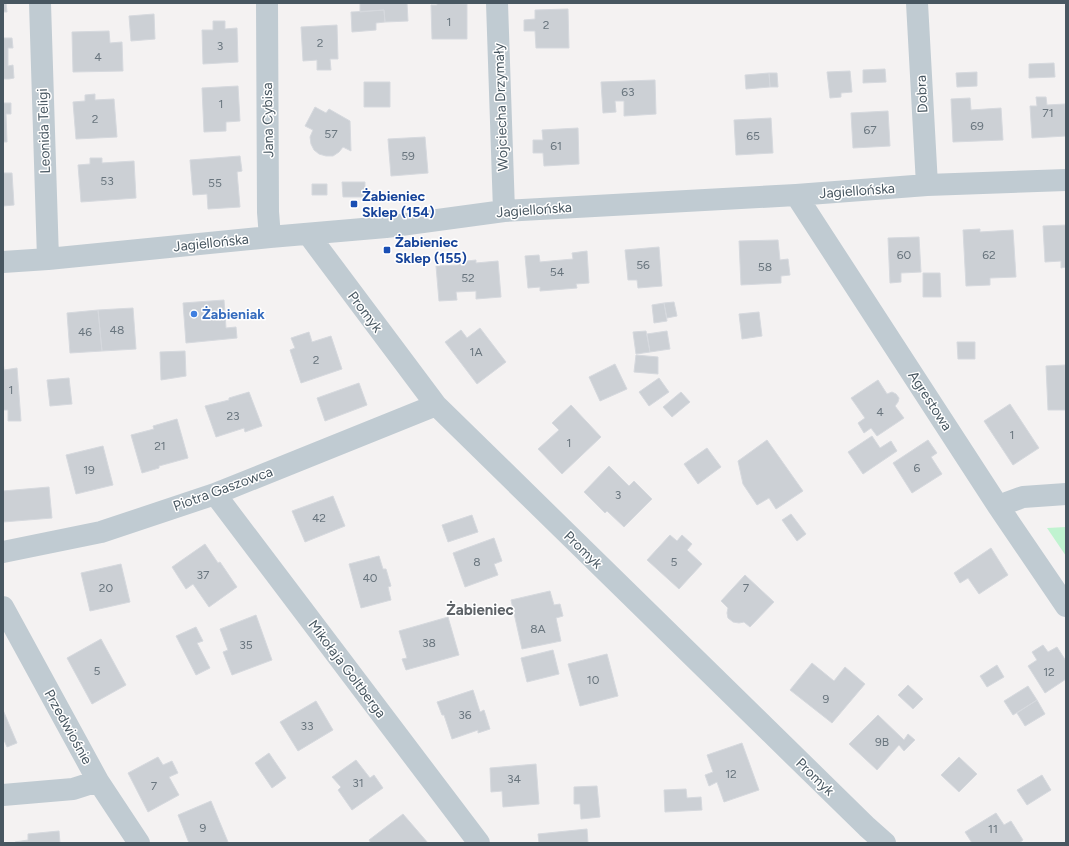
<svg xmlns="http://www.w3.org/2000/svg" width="1069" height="846" font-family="Figtree,sans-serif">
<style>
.green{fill:#c0f3d0}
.building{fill:#ccd0d5;stroke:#d6d9de}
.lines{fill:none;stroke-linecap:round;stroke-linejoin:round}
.street{stroke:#c0cbd2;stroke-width:22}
.transit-dot{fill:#1a4fb4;stroke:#fff;stroke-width:1.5}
.shop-dot{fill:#3f7fe0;stroke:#fff;stroke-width:1.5}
.labels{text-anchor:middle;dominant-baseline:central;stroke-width:3;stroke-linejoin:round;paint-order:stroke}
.number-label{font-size:12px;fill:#69757e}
.street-label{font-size:14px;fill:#485761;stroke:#fff}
.transit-label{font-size:14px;font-weight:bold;fill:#164399;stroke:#fff;text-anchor:start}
.shop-label{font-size:14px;font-weight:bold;fill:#366cbe;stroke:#fff;text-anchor:start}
.neighbourhood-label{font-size:15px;font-weight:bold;fill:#5e6368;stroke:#fff}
</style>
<rect width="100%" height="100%" fill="#f4f2f2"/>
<path class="green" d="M 1066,527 L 1066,556 L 1047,528 Z"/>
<path class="building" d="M 3,3 L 6,3 L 7,12 L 3,12 Z
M 360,3 L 407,3 L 408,21 L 385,22 L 384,10 L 360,12 Z
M 437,3 L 467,4 L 467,39 L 432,39 L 431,5 L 437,5 Z
M 568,9 L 569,48 L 536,48 L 535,31 L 524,31 L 524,20 L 535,19 L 535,10 Z
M 384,10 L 385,22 L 376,23 L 376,30 L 352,32 L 351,12 Z
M 154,14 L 155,39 L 131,41 L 129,16 Z
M 213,21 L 225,21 L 225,29 L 237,28 L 238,62 L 203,64 L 202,30 L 213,30 Z
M 337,25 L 338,59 L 330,59 L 331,70 L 317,70 L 317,60 L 303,61 L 301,27 Z
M 109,31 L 110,43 L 122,42 L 123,71 L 73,72 L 72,32 Z
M 3,38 L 12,38 L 13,48 L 8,48 L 8,66 L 13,65 L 14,78 L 9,79 L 3,79 Z
M 1054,63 L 1055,77 L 1029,78 L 1029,64 Z
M 885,69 L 886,82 L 863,83 L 863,70 Z
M 850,71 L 852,92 L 841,93 L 841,97 L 830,98 L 827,72 Z
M 977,72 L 977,86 L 957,87 L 956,73 Z
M 769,73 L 770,87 L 746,89 L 745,75 Z
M 769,73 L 777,73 L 778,87 L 770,87 Z
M 655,80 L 656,114 L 624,116 L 624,101 L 615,101 L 616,112 L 603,113 L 601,82 Z
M 364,82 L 390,82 L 390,107 L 364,107 Z
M 238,86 L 240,121 L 226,122 L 226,131 L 204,132 L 202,88 Z
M 95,94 L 95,100 L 114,99 L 117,137 L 76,139 L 73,102 L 85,101 L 85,95 Z
M 1036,97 L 1046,97 L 1047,105 L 1065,104 L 1066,136 L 1032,138 L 1030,106 L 1037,106 Z
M 970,98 L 971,110 L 1001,108 L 1003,140 L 953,142 L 951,99 Z
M 3,103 L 11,103 L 11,114 L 6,114 L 7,142 L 3,142 Z
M 315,107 L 326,113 L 329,109 L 350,121 L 351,151 L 343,147 L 339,152 L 333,156 L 326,156 L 319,154 L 314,150 L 311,144 L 310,137 L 313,130 L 305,126 Z
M 888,111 L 890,146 L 853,148 L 851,113 Z
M 771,118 L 773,153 L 736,155 L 734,120 Z
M 578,128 L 579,164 L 544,166 L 543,153 L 533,153 L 533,140 L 543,140 L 542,130 Z
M 425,137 L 428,173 L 391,176 L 388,139 Z
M 240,156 L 242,171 L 237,172 L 240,207 L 208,209 L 207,194 L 193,195 L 190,160 Z
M 90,158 L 102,158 L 102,163 L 134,161 L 136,198 L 81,202 L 78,165 L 90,164 Z
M 3,173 L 12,173 L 14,205 L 3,206 Z
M 342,182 L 365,182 L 365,197 L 343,197 Z
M 312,184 L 327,184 L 327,195 L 312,195 Z
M 1066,225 L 1066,267 L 1061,268 L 1061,261 L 1045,262 L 1043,226 Z
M 980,229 L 980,232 L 1013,230 L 1016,277 L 990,278 L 990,285 L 966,286 L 963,230 Z
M 919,237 L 921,272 L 901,273 L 901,282 L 890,283 L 888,238 Z
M 778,240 L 780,260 L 788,259 L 790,275 L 781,276 L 781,283 L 741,285 L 739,241 Z
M 659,247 L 662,286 L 638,288 L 637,280 L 628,280 L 625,250 Z
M 587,251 L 589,283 L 576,284 L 577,288 L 540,291 L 540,287 L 528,288 L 525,256 L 539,255 L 540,262 L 573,259 L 572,253 Z
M 476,260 L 476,263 L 498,261 L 501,297 L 476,299 L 476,291 L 456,292 L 457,300 L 439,301 L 436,266 L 458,265 L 458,262 Z
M 923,273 L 940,273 L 941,297 L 923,297 Z
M 224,300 L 226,328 L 236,327 L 237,338 L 186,343 L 183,303 Z
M 674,302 L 677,316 L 667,318 L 664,303 Z
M 664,303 L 667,321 L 654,323 L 652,305 Z
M 133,308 L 136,349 L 102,351 L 98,310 Z
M 98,310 L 102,351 L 70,353 L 67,313 Z
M 759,312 L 762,336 L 742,339 L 739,314 Z
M 480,328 L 506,362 L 477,384 L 445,342 L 461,330 L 467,338 Z
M 646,331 L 650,352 L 636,354 L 633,332 Z
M 667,331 L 670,349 L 650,352 L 647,334 Z
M 309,332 L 312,342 L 331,336 L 342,369 L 301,383 L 290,350 L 295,348 L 291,338 Z
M 957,342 L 975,342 L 975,359 L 958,359 Z
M 185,351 L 186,376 L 161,380 L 160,352 Z
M 636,355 L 658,357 L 658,374 L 634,372 Z
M 3,361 L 4,370 L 17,368 L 21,421 L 8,421 L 8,410 L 3,410 Z
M 615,364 L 627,389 L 600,401 L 589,377 Z
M 1065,365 L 1066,410 L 1048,410 L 1046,366 Z
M 69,378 L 72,404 L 50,406 L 47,380 Z
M 659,378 L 669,392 L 649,406 L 639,392 Z
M 878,380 L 887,394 L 892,392 L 896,394 L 899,398 L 898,402 L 895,406 L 904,418 L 877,436 L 871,428 L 864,433 L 858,423 L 865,418 L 851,398 Z
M 359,383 L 367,405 L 325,421 L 317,398 Z
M 249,392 L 262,426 L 245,432 L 244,428 L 216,437 L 205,406 L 229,400 L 229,398 Z
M 681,392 L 690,402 L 672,417 L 663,407 Z
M 1010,404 L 1039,448 L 1013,465 L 984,421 Z
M 571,405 L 601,437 L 562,474 L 538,449 L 559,430 L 552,423 Z
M 177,419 L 188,458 L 159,466 L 159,468 L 142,473 L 131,435 L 154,429 L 153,426 Z
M 872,436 L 880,448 L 891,441 L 897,451 L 863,474 L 848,452 Z
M 767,440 L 803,491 L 776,509 L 769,498 L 757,505 L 743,484 L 738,461 Z
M 928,440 L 937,453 L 931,457 L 942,474 L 912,493 L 893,463 Z
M 103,446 L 113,485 L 76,494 L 66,455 Z
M 707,448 L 721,467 L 698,484 L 684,464 Z
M 609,466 L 629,486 L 634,481 L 652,499 L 624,527 L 607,511 L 605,513 L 584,492 Z
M 49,487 L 52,518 L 3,522 L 3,491 Z
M 333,496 L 345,526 L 305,542 L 292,511 Z
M 791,514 L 806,534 L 797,541 L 782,520 Z
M 472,515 L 478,532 L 448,542 L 442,525 Z
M 670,535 L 677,541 L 682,535 L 692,544 L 687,550 L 702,564 L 679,589 L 647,560 Z
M 494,538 L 502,561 L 494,564 L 498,575 L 465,587 L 453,553 Z
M 205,544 L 218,563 L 220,562 L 237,587 L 209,607 L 193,584 L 186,589 L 172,567 Z
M 991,548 L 1008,575 L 979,594 L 968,578 L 960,583 L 954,573 Z
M 379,556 L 383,569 L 386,569 L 391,586 L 388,587 L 391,600 L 361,608 L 349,564 Z
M 121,564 L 130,602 L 90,611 L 81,573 Z
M 745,575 L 774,602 L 750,627 L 744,622 L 739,623 L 733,622 L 728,618 L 727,613 L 728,608 L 721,601 Z
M 550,591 L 554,605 L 560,604 L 563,616 L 556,618 L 561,641 L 522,649 L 511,600 Z
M 256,615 L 272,660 L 232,675 L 223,652 L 228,650 L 220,629 Z
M 448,617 L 459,655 L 406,670 L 402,659 L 407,658 L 399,631 Z
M 196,627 L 203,641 L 197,643 L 210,668 L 196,675 L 176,636 Z
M 101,639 L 126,685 L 92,704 L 67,658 Z
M 1043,645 L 1048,652 L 1057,647 L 1066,661 L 1066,679 L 1045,693 L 1028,666 L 1037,660 L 1032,652 Z
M 553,650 L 559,674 L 527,682 L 521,658 Z
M 607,654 L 618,696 L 580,706 L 568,664 Z
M 812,663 L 834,681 L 845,667 L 865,684 L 832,723 L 790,690 Z
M 997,665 L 1004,677 L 987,687 L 980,676 Z
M 908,685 L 923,699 L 913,709 L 898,695 Z
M 1028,686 L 1037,700 L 1013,715 L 1004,701 Z
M 473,690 L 480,712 L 484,710 L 490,729 L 478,733 L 478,730 L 452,739 L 444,715 L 442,715 L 437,702 Z
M 1037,700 L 1045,714 L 1025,726 L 1017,713 Z
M 316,701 L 333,730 L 298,751 L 280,722 Z
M 3,710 L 17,743 L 7,747 L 3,738 Z
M 878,715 L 904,740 L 908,734 L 915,740 L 904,751 L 899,745 L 877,770 L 849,744 Z
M 742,743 L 759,790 L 724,802 L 717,782 L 709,786 L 705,775 L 713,772 L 707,755 Z
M 269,753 L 286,778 L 272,788 L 255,763 Z
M 158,757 L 163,765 L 172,761 L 178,773 L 169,777 L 179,795 L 148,812 L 128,773 Z
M 959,757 L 977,774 L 959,792 L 941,775 Z
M 356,760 L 370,778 L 374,775 L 383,788 L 352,810 L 338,790 L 341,787 L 332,777 Z
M 536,764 L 539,804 L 503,807 L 502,791 L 491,792 L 490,768 Z
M 1042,775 L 1051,790 L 1027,805 L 1017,790 Z
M 597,786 L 600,817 L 581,819 L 580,804 L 574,804 L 574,787 Z
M 686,789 L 687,798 L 701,797 L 702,810 L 665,812 L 664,790 Z
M 211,801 L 228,842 L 224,843 L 189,843 L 178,815 Z
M 996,813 L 1004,825 L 1011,821 L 1023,840 L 1019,843 L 972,843 L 965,832 Z
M 403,814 L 428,843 L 371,843 L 369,840 Z
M 587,829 L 588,843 L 539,843 L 538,834 Z
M 59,831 L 60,843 L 15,843 L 15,842 L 28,840 L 28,834 Z"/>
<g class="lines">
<path class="street" d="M 40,3 L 48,259
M 267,3 L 268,212 L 270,237
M 497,3 L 504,211
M 917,3 L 927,185
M 796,195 L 998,506 L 1066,606
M 308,234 L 436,405 L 867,827 L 885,843
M 3,262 L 48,259 L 270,237 L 386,227 L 504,211 L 796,195 L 927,185 L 1066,180
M 215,494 L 479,843
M 998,506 L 1023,497 L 1066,494
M 3,552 L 101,532 L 215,494 L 436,405
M 3,607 L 98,781 L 139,843
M 3,795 L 73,789 L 98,781"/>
</g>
<g class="transit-dot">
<rect x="350" y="200" width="8" height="8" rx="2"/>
<rect x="383" y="246" width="8" height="8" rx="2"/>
</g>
<circle class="shop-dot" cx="194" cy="314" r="4"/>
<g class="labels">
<g class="number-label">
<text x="449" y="22">1</text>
<text x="546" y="25">2</text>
<text x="320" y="43">2</text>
<text x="220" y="46">3</text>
<text x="98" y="57">4</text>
<text x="628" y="92">63</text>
<text x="221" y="104">1</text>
<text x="1048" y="113">71</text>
<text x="95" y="119">2</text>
<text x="977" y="126">69</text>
<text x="870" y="130">67</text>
<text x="331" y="134">57</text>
<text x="753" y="136">65</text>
<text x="556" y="146">61</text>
<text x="408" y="156">59</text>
<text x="107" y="181">53</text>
<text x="215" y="183">55</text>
<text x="904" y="255">60</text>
<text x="989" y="255">62</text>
<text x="643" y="265">56</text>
<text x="765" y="267">58</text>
<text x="557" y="272">54</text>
<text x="468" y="278">52</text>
<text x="117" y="330">48</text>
<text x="85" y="332">46</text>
<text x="476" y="352">1A</text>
<text x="316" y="360">2</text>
<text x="11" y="390">1</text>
<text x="880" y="412">4</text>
<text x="233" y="416">23</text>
<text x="1012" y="435">1</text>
<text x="569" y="443">1</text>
<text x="160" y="446">21</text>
<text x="917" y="468">6</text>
<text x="89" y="470">19</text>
<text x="618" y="495">3</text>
<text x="319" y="518">42</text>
<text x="477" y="562">8</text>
<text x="674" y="562">5</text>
<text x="203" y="575">37</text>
<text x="370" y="578">40</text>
<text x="106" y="588">20</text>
<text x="746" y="588">7</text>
<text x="538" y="629">8A</text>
<text x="429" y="643">38</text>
<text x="246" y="645">35</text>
<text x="97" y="671">5</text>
<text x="1049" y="672">12</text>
<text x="593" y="680">10</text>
<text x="826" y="699">9</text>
<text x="465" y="715">36</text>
<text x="307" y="726">33</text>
<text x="882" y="742">9B</text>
<text x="731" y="774">12</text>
<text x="514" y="779">34</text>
<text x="358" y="783">31</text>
<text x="154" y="786">7</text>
<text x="203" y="828">9</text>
<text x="993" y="829">11</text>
</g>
<g class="street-label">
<text transform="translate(922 94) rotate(-93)">Dobra</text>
<text transform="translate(501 107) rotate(-92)">Wojciecha Drzymały</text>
<text transform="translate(268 120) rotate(-91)">Jana Cybisa</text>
<text transform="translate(44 131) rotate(-92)">Leonida Teligi</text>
<text transform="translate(857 191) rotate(-4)">Jagiellońska</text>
<text transform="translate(534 210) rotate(-4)">Jagiellońska</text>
<text transform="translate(211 243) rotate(-6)">Jagiellońska</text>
<text transform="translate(365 312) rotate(53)">Promyk</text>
<text transform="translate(930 401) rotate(57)">Agrestowa</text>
<text transform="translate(223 489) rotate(-20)">Piotra Gaszowca</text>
<text transform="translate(583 550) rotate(44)">Promyk</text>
<text transform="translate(347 669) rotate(53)">Mikołaja Goltberga</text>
<text transform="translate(68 727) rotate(61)">Przedwiośnie</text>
<text transform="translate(815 777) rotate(44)">Promyk</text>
</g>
<g class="transit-label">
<text x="362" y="196">Żabieniec<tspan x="362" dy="16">Sklep (154)</tspan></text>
<text x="395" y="242">Żabieniec<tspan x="395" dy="16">Sklep (155)</tspan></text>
</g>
<g class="shop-label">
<text x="202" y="314">Żabieniak</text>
</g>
<g class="neighbourhood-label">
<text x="480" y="610">Żabieniec</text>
</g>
</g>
<rect width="1069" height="846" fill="none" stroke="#485761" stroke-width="8"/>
</svg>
